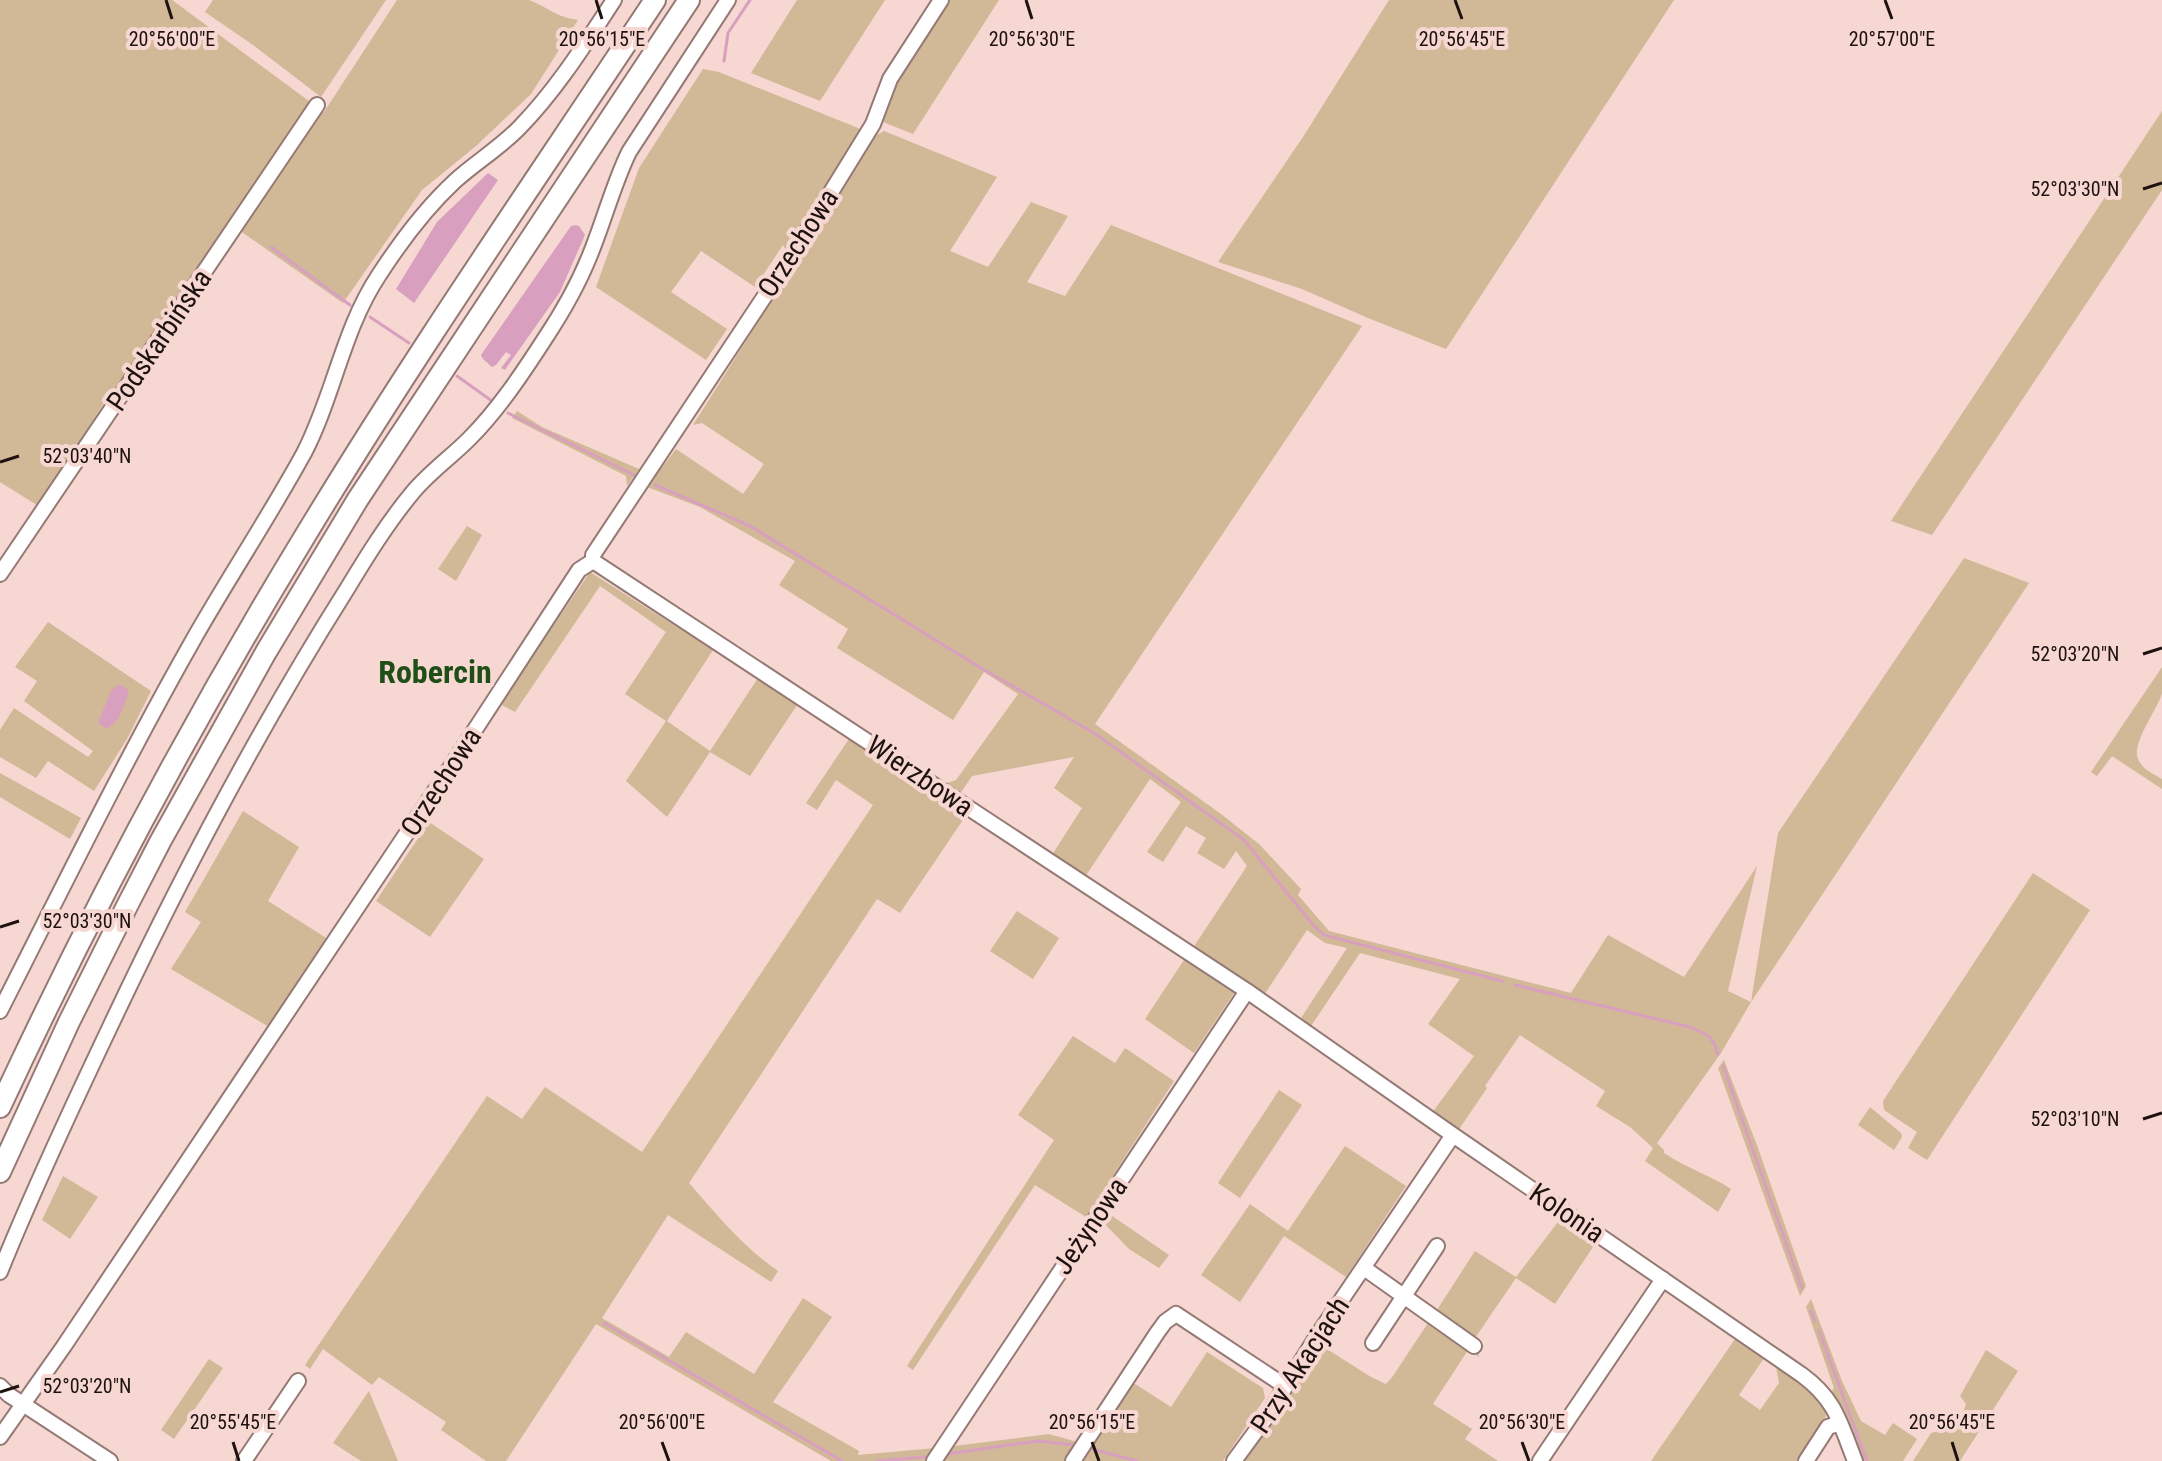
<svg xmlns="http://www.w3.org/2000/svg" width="2162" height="1461" font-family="'Roboto Condensed',sans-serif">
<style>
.green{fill:#d1b896}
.water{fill:#d8a0be}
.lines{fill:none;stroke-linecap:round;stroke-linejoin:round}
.stream{stroke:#d8a0be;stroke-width:3}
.minor-casing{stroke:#957974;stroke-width:18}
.highway-casing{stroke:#957974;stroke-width:24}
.minor{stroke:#fff;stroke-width:14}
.highway{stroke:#fff;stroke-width:20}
.ticks{fill:none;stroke:#1d1210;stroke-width:3}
.labels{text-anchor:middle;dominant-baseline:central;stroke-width:8;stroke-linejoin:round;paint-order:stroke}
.street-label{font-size:28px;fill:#1d1210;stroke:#f7d7d2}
.quarter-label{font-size:32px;font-weight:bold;fill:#1f4e16;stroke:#f7d7d2}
.ticks-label{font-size:20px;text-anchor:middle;fill:#1d1210;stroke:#f7d7d2;stroke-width:8;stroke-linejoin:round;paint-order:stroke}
</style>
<rect width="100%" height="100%" fill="#f7d7d2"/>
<path class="green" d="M 0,0 L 172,0 L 309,101 L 311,109 L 164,325 L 108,396 L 40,507 L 0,482 Z
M 213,0 L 386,0 L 321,97 L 253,45 L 205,12 Z
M 397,0 L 529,0 C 549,8 556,17 578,20 L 531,94 L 476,146 L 422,190 L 343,303 L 239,230 L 318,110 L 324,112 Z
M 797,0 L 885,0 L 820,101 L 751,73 Z
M 949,0 L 999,0 L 913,134 L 883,122 L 885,97 L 906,68 Z
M 1389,0 L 1674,0 L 1446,349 L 1368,318 L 1302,289 L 1218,262 L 1303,137 Z
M 703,69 L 719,72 L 863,130 L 786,250 L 783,245 L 755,287 L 701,251 L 671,292 L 727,329 L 706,360 L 596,287 L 639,168 Z
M 2162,111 L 2162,190 L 1932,535 L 1891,521 Z
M 884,131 L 997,177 L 950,251 L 988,267 L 1031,202 L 1068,216 L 1027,282 L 1065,296 L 1111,225 L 1362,326 L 1095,724 L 1221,814 L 1259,844 L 1301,889 L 1298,895 L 1329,931 L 1571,993 L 1608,935 L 1684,977 L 1757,866 L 1728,991 L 1751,1002 L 1778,833 L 1964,558 L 2029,583 L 1751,1002 L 1721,1053 L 1657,1143 L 1664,1150 L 1664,1153 C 1686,1168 1710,1175 1731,1189 L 1718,1212 L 1645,1161 L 1653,1148 L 1630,1127 L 1596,1106 L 1605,1091 L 1520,1035 L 1485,1086 L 1487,1088 L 1458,1131 L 1432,1113 L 1474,1056 L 1428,1024 L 1460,979 L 1360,953 L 1311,1026 L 1301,1018 L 1347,948 L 1325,943 L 1307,930 L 1262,998 L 1191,951 L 1247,866 L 1236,851 L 1224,869 L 1197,853 L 1206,838 L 1186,826 L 1163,862 L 1147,852 L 1181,802 L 1150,779 L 1085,877 L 1052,855 L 1082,808 L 1054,788 L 1074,757 L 972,776 L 960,794 L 944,784 L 956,780 L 1018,694 L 984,672 L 953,720 L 837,648 L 848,629 L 779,585 L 795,561 L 700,507 L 647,487 L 676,449 L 743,494 L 764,464 L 702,423 L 693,425 L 875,136 Z
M 517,411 L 542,427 L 639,469 L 627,486 L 626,476 L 512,418 Z
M 467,526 L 482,535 L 456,581 L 438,569 Z
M 590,572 L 713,650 L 667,721 L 710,751 L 758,678 L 797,705 L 750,776 L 710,752 L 667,817 L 626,781 L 666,721 L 625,694 L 666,632 L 600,586 L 515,712 L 500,704 Z
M 48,622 L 151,691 L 127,739 L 94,791 L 48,761 L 36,778 L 0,757 L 0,730 L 14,708 L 88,757 L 93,751 L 24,701 L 37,681 L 15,667 Z
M 2162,667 C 2162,675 2162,685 2162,693 C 2158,709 2131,743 2138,759 C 2142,769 2153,774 2162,779 L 2162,789 L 2112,756 L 2097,776 L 2091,772 Z
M 849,739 L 967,814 L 900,913 L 877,899 L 689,1183 C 718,1216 742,1246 778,1271 L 771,1282 L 668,1215 L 602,1318 L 669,1357 L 686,1332 L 754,1374 L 803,1298 L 832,1317 L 773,1402 L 859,1451 L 858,1455 L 936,1448 L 928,1461 L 831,1461 L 596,1324 L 506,1461 L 486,1461 L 441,1430 L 446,1422 L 379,1377 L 372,1385 L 323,1349 L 310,1369 L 305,1365 L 487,1096 L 522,1119 L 545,1087 L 642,1152 L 873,805 L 836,780 L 817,810 L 806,803 Z
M 0,773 L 81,818 L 70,839 L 0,797 Z
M 243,811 L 299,847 L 268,901 L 331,941 L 269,1027 L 171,969 L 201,922 L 185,912 Z
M 429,822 L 484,859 L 430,937 L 376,901 Z
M 2033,873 L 2090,910 L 1927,1160 L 1908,1148 L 1917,1132 L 1884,1110 L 1883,1101 Z
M 1017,911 L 1059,938 L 1033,979 L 990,951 Z
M 1184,960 L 1234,993 L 1194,1053 L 1145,1019 Z
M 1073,1036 L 1115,1063 L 1125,1048 L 1174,1081 L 1086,1217 L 1035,1185 L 913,1370 L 907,1366 L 1054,1140 L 1018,1115 Z
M 1724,1060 L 1758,1148 L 1806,1286 L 1800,1296 L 1718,1068 Z
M 1279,1090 L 1302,1105 L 1240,1198 L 1218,1183 Z
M 1870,1107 L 1901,1133 L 1902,1137 L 1894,1150 L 1858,1125 Z
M 1345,1146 L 1406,1186 L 1346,1277 L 1284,1236 L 1240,1302 L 1201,1275 L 1250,1204 L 1288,1231 Z
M 63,1176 L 98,1197 L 70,1239 L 42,1220 Z
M 1105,1211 L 1169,1255 L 1159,1268 L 1129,1249 L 1100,1219 Z
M 1561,1218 L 1597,1241 L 1555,1304 L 1516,1278 L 1475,1338 L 1437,1310 L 1475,1251 L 1516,1277 Z
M 1811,1299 L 1842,1381 L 1861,1421 L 1885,1435 L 1893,1423 L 1917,1439 L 1903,1461 L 1860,1461 L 1832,1390 L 1834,1388 L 1806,1307 Z
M 1430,1320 L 1479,1355 L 1479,1357 L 1468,1350 L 1433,1404 L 1472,1429 L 1465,1439 L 1498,1461 L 1239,1461 L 1319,1344 L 1371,1377 L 1386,1384 L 1393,1376 Z
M 1735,1339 L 1764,1358 L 1739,1395 L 1760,1410 L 1779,1383 L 1776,1366 L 1809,1391 L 1826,1409 L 1825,1424 L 1802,1461 L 1651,1461 Z
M 1986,1350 L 2018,1371 L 1960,1461 L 1913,1461 L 1931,1433 C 1946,1430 1962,1419 1966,1404 L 1960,1396 Z
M 1207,1352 L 1263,1388 L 1265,1398 L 1223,1461 L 1082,1461 L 1132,1382 L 1171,1407 Z
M 209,1359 L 223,1368 L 174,1439 L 161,1430 Z
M 369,1391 L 398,1461 L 361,1461 L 333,1443 Z
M 1049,1434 L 1078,1442 L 1066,1461 L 937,1461 L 946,1447 Z"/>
<path class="water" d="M 488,173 L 498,180 L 414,303 L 396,289 L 437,222 Z
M 575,225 L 579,226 L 585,235 L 560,292 L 507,367 L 505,370 L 501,368 L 511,355 L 506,352 L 496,365 L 492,367 L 483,359 L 481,355 L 571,226 Z
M 119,684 L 127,689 L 129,693 C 123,706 120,722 107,729 L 98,723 L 111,691 Z"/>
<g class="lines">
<path class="stream" d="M 724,61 L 728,33 L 750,0
M 271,247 L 350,305
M 370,317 L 409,343
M 457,376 L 492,401
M 508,413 L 636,476
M 655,485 L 750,526 L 976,665 L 1094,733 L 1244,840 L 1314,926 L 1324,935 L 1502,981
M 1515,985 L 1690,1027 C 1708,1035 1712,1035 1718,1054
M 1723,1066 L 1802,1288
M 1811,1311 L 1815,1321
M 604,1323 L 842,1461
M 1819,1331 L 1867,1461
M 1088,1448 L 1137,1461
M 947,1454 L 1038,1441 L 1075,1445
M 877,1461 L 925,1457"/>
<defs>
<path id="minor" d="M 593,561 L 1247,991 L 1453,1135 L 1802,1375 C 1836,1400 1840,1423 1855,1461
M 0,574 L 317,105
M 0,1011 C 64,885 126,758 196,635 C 231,574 270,515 304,453 C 334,395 343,329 379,275 C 401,241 426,208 455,181 C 476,162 501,147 520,127 C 557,89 585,44 614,0
M 1364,1268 L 1474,1346
M 0,1272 C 33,1190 71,1109 109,1029 C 180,878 258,730 347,589 C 367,556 388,522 413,492 C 430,472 451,457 469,439 C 498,410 522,374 544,340 C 562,313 578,285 590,255 C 604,221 613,185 629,152 L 728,0
M 1373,1343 L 1437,1246
M 0,1386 L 9,1395 L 110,1461
M 0,1437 L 64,1346 L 437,788 L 579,570 L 593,561 L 593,555 L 796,249 L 873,124 L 890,79 L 941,0
M 244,1461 L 298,1381
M 934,1461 L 1247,991
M 1073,1461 L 1157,1333 L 1165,1322 L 1176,1314 L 1285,1386
M 1234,1461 L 1267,1416 L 1317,1336 L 1453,1135
M 1540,1461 L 1663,1279
M 1806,1461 L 1828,1427 L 1840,1423"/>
<path id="highway" d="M 0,1107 C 91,911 193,720 305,536 C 415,354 537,178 655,0
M 0,1172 L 69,1022 L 127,906 L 160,842 L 266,652 L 358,499 L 689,0"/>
</defs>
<use href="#minor" class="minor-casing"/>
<use href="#highway" class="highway-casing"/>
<use href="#minor" class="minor"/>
<use href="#highway" class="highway"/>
</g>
<path class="ticks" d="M 166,0 L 172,19M 596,0 L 602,19M 1026,0 L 1032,19M 1455,0 L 1462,19M 1885,0 L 1892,19M 2143,189 L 2162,183M 0,462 L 19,456M 2143,654 L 2162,648M 0,927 L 19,921M 2143,1119 L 2162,1113M 0,1392 L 19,1386M 233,1442 L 239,1461M 662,1442 L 669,1461M 1092,1442 L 1099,1461M 1522,1442 L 1529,1461M 1952,1442 L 1958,1461"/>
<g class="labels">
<g class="street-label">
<text transform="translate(798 243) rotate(-57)">Orzechowa</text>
<text transform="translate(159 340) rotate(-56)">Podskarbińska</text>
<text transform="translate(920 776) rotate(34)">Wierzbowa</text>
<text transform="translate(441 782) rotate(-57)">Orzechowa</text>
<text transform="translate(1567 1213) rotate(34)">Kolonia</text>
<text transform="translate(1090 1226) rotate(-56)">Jeżynowa</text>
<text transform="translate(1300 1365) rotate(-57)">Przy Akacjach</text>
</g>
<g class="quarter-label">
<text x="435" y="672">Robercin</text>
</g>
</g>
<g class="ticks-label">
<text x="172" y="46">20°56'00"E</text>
<text x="602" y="46">20°56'15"E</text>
<text x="1032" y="46">20°56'30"E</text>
<text x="1462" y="46">20°56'45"E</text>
<text x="1892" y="46">20°57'00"E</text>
<text x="2075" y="196">52°03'30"N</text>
<text x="87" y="463">52°03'40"N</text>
<text x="2075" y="661">52°03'20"N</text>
<text x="87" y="928">52°03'30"N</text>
<text x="2075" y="1126">52°03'10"N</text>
<text x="87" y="1393">52°03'20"N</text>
<text x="233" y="1429">20°55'45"E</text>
<text x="662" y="1429">20°56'00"E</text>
<text x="1092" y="1429">20°56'15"E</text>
<text x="1522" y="1429">20°56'30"E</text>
<text x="1952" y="1429">20°56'45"E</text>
</g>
</svg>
